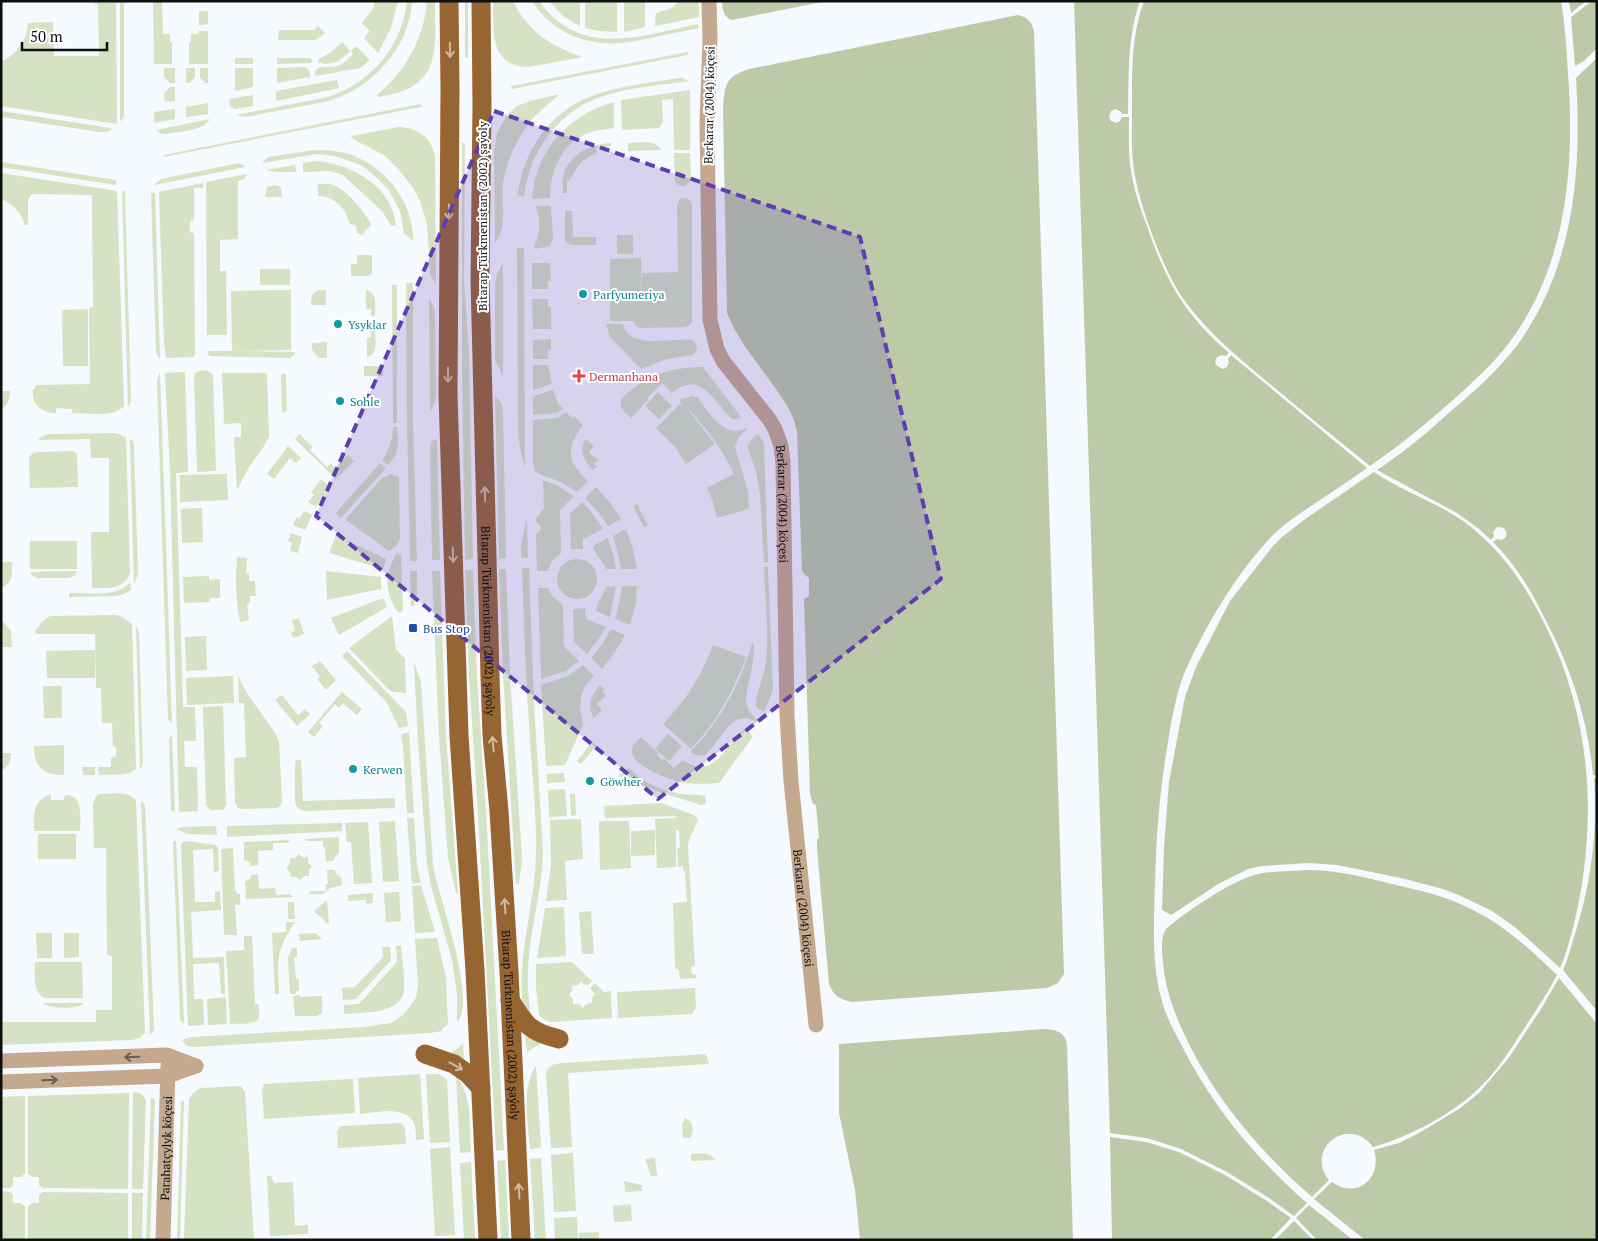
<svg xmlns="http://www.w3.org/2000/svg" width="1598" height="1241" font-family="'PT Serif',serif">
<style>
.green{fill:#d5e2c3}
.forest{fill:#bccaa7}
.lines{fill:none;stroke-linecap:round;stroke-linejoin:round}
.minor{stroke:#c5a98e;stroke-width:15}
.major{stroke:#976531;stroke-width:19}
.oneway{stroke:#d0baa2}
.oneway2{stroke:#6a5c50}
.marked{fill:#5f3db5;fill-opacity:0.2;stroke:#5f3db5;stroke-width:4;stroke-dasharray:10 6;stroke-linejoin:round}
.culture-dot{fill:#0f9aa8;stroke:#fff;stroke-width:2}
.health-dot{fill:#e0444e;stroke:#fff;stroke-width:2}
.transit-dot{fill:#1a4fb4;stroke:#fff;stroke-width:2}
.labels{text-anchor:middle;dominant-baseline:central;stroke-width:4;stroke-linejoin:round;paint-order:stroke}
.street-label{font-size:12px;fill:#0f0f11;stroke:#fff}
.culture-label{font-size:12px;fill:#0d838f;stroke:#fff;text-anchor:start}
.health-label{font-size:12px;fill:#be3a42;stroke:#fff;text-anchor:start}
.transit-label{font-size:12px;fill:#164399;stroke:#fff;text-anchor:start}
</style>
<rect width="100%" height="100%" fill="#f6f9fd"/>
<path class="green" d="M 95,1 L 116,1 L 117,124 L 1,106 L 1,62 C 17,54 27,41 28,23 L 53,22 L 54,56 L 99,56 L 98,4 L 95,4 Z
M 120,1 L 124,1 L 124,116 L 120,122 Z
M 153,1 L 162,1 L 163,34 L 170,34 L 170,42 L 172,42 L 172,64 L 154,64 Z
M 375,1 L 398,1 L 391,28 L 378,53 L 364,38 L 370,31 L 362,23 L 373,9 Z
M 407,1 L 412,1 C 409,49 373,87 329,101 L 245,117 L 236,115 L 328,97 C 371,83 402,47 407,1 Z
M 427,1 L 435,1 C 435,53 442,88 378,97 L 377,95 C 406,71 424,39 427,1 Z
M 465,1 L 468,1 L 468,58 L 465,57 Z
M 493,1 L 513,1 C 523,22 540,39 561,48 C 568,52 576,54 583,57 L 528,67 C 488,66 494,29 493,1 Z
M 532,1 L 539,1 C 581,59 640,36 698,24 L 699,28 L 630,42 C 591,48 554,35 532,1 Z
M 549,1 L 580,1 L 580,26 L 563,16 Z
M 585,1 L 617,1 L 617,32 L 599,31 L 585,28 Z
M 624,1 L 645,1 L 645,27 L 624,32 Z
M 679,1 L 699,1 L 699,17 L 655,26 L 656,13 L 672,8 Z
M 199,11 L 208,11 L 208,24 L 199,25 Z
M 318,26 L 325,33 L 319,38 L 315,40 L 278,40 L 279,30 L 314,30 Z
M 199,31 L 208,31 L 208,64 L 189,64 L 189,42 L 191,42 L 191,34 L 198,34 Z
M 342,42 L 350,51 C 340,61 332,67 318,62 L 319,59 L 331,52 Z
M 356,46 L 370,60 L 360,68 L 315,76 L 315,72 L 318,68 C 339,65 336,71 353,54 L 351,51 Z
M 688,52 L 688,55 L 512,89 L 511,86 Z
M 235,58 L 253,58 L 253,64 L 235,64 Z
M 277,58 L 310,58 L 313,61 L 310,63 L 277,64 Z
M 306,67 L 310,72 L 310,77 L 277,83 L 277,68 Z
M 164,68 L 175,68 L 175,83 L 170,83 L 164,77 Z
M 186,68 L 195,68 L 195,77 L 190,83 L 186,83 Z
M 200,68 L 208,68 L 208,83 L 205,83 L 200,77 Z
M 235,68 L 253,68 L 253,87 L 235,91 Z
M 679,78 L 683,78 L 689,81 C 662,85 632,87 606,95 C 560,109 530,149 524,196 L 518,195 C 522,153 549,113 589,97 C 617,86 649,83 679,78 Z
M 337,80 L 339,88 L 276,101 L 276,91 Z
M 170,87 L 175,87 L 175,101 L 165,102 L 164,93 Z
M 690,90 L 690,150 L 674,150 L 673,99 L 662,100 L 663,122 L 659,128 L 622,130 L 621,100 Z
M 560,94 C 551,102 542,109 534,117 C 519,135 506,160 503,183 C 501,203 508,227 495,243 L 494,151 L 497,133 L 507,115 L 517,106 L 530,101 Z
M 253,95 L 253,106 L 235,109 L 230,107 L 229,99 Z
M 614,102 L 614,128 C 607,129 598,130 591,132 C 562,141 550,171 550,198 L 532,199 C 535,151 569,114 614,102 Z
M 208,103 L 208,114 L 186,117 L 186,107 Z
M 420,104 L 422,106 L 421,107 L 163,157 L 164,155 Z
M 175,109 L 175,119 L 154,123 L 154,112 Z
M 1,111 L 110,128 L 112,130 L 106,132 L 99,132 L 1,117 Z
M 210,119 C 202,132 180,131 166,134 L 161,134 L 156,130 Z
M 398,127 C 417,127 431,137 435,156 L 436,284 L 430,274 L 427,224 L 420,201 L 412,186 L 399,170 L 384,155 L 351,138 L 352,136 Z
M 462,143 L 465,143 L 464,280 L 469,351 L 473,559 L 465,560 L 462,372 Z
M 611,143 L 611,146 L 596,148 L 597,153 C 585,157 577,165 572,177 L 570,177 L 569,181 L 567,181 L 567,193 L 563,193 C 563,188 562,182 563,177 C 568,154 590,144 611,143 Z
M 628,143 C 639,143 656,139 661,150 L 628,151 Z
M 315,150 C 329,150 342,151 354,156 C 388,169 414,205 413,241 L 404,233 L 400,211 L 389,190 L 375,176 L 361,165 L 335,156 L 317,154 L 262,163 L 268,157 Z
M 674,153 L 690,153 L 691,178 L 690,182 L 684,186 L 678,185 L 675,182 Z
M 318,161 C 353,165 393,187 396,226 L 391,226 L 383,212 L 343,175 L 330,171 L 303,172 L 303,163 Z
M 1,162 L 116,180 L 116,185 L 1,167 Z
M 239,163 L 245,167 L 154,185 L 161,179 Z
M 295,165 L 296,172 L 275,172 L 266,170 Z
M 1,173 L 117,191 L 124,406 C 113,418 88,413 72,413 L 72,409 L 56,408 L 56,413 C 42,413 31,404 33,390 L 37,385 L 90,384 L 89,308 L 93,307 L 92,195 L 32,194 L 28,200 L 28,225 L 25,225 C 22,213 13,204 1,199 Z
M 247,174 L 244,179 L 238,181 L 238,239 L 220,240 L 220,271 L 226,271 L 227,335 L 207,335 L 206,182 Z
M 203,183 L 203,188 L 194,188 L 194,220 L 190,221 L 190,232 L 194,233 L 195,354 L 194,357 L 166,358 L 164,343 L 159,192 Z
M 318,184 C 323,184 328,183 333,185 C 346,189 366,213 371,225 L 362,235 L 357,233 L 356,225 L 350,224 C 346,209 335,196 318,196 Z
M 275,185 L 281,187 L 282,197 L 265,197 L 267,187 Z
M 122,191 L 125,191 L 131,402 L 128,407 Z
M 151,193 L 155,193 L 160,359 L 158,357 L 156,351 Z
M 683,198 L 689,199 L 692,205 L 692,323 L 686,327 L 640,328 L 636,326 L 634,321 L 610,321 L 610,259 L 641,258 L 642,321 L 642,273 L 678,272 L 677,205 L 680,199 Z
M 535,206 L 551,206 L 553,238 L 550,246 L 535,249 L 534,246 C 541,233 541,219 535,206 Z
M 565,211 L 572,211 L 573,237 L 596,237 L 596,245 L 571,245 L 567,243 L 565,240 Z
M 617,235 L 633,235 L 633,254 L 617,254 Z
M 517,248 L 524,248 L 525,468 L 520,449 L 518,432 Z
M 357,255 L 372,255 L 372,273 L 369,276 L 351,276 L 351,264 L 357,264 Z
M 503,263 L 503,376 L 495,360 L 495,284 L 497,274 Z
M 532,263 L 550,263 L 551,281 L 548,281 L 548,289 L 532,289 Z
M 260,269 L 290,269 L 290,285 L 260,285 Z
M 406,283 L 413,283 L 413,422 L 417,561 L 410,561 L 407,422 Z
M 392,285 L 397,285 L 397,423 L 393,423 Z
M 291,290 L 291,350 L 234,351 L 295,352 L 295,354 L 290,358 L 209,356 L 208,352 L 210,351 L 232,351 L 231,291 Z
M 319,290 L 326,290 L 326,305 L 311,305 C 311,298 311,292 319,290 Z
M 366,290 C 378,292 375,306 375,316 L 371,316 L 371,309 L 366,309 Z
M 532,299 L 548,299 L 548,307 L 551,307 L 551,329 L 533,329 Z
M 429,300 L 431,301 L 435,311 L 436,396 L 434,405 L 430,412 Z
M 88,309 L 88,366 L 63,366 L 62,310 Z
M 606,324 L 623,324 C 629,351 673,337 693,340 C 698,345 698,351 693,355 L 667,359 L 641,369 L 610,337 Z
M 371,330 L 375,330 C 375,340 379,354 367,357 L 367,338 L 371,337 Z
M 551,339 L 551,350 L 548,350 L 548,359 L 533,359 L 533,340 Z
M 327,342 L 327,358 L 319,358 L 312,350 L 312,343 Z
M 533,365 L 548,365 L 552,384 L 533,390 Z
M 364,366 L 383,366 L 383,376 L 364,376 Z
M 703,367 L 741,417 L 736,419 L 732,419 C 713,401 701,369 672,393 L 662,383 L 647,398 L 648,400 L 631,418 C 628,415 622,411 621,406 C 619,399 626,394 631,390 C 653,373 675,367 703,367 Z
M 202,370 L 208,371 L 213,375 L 216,471 L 197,472 L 194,376 L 196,372 Z
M 160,372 L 172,723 L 168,720 L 157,380 Z
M 185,372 L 188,472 L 176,473 L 183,707 L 195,707 L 196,741 L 184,741 L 185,767 L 197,767 L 198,811 L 179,812 L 170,472 L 165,373 Z
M 222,373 L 264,373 L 267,374 L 269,437 L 264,446 L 249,467 L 237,490 L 234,437 L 241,437 L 241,423 L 224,424 Z
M 281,374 L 286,374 L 287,411 L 282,413 Z
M 553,390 L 558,403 L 563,409 L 556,413 L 533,415 L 533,396 Z
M 1,391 L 10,391 C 10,399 8,405 1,410 Z
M 658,392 L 672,406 L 659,419 L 645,406 Z
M 495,396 L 501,403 L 503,411 L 506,558 L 499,559 Z
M 692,396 L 698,398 C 710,413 725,440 746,428 L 747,429 L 739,437 L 735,447 L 748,491 L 749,509 L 717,518 L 713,502 L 707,488 L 734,474 C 723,450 705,426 686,407 L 715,444 L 686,464 L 675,447 L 656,428 L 681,403 L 684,406 L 679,400 Z
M 566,412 L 572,418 L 574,416 L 583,425 C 566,449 566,460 588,481 L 577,492 L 561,482 L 539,474 L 535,471 L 533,465 L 533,420 L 557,418 Z
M 393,427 L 397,427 C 398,443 401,452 388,465 L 382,461 C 388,451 393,439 393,427 Z
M 115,433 L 126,437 L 130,573 C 123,590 108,588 92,588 L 91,532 L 109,532 L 109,458 L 91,458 L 90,439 L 38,440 L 42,436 L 48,434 Z
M 299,434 L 313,447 L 310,450 L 327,467 L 331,464 L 335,468 L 348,455 L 354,461 L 336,479 L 295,439 Z
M 758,434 L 764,443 L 768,562 L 764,563 L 760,495 L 756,471 L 747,446 L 750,441 Z
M 130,439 L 133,441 L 134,446 L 138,574 L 134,584 Z
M 437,439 L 440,560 L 432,560 L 430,447 L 432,441 Z
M 586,439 L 594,446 L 589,452 L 598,460 L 594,464 L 597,467 L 593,470 C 584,461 578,450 586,439 Z
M 288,446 L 301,458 L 296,463 L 290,458 L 274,479 L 267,474 Z
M 74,451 L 77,454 L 78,487 L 30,488 L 29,457 L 33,453 L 37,452 Z
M 380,463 L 386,468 L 341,518 L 336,513 Z
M 227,474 L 228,500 L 180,502 L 180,475 Z
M 391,474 L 399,477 L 400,539 L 397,545 L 389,551 L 346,520 L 347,517 L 382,478 Z
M 321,479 L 330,487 L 316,507 L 308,502 L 314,495 L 311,492 Z
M 543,480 L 558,486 L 574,496 L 560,510 L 561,553 L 551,562 L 548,571 L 537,571 L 536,534 L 540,531 L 541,527 L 535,520 L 544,508 Z
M 596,487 L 609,501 L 621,519 L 608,526 L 597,511 L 585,498 Z
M 582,502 L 593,514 L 603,529 L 583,539 L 583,549 L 571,549 L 570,514 Z
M 637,504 L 648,526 L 644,527 L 633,506 Z
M 202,508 L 203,542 L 182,543 L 181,509 Z
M 304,511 L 312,515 L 305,530 L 293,525 L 297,517 L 300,518 Z
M 526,520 L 527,520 L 528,558 L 521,558 L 521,546 Z
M 626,529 L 633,549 L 637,569 L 621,569 L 618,553 L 613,536 Z
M 291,533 L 302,537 L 298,553 L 290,551 L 292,543 L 288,541 Z
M 336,535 L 386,559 L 383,569 L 329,553 Z
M 608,538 L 613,554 L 616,569 L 606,569 C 602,559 596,557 593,546 Z
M 30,541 L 77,541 L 77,569 L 30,569 Z
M 398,553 L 401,555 L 403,610 L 401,612 L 398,612 C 387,597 384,580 392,563 C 394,558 394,556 398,553 Z
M 237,557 L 247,558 L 246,573 L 249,573 L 249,581 L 255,581 L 256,596 L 250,596 L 250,603 L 247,604 L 249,620 L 240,622 C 236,600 235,579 237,557 Z
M557 579a20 20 0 1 1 40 0a20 20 0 1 1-40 0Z
M 1,562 L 12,562 C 12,572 13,585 1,587 Z
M 764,567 L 768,567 L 773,690 L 764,712 L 757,708 C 753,701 763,678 765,668 C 770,635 765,600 764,567 Z
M 522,568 L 529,568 L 534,702 L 543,853 C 542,893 529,931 528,971 C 527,987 529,1002 531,1017 L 523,1004 L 522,1000 C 519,948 535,903 536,853 C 537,810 531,767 529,724 C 525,672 524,620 522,568 Z
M 499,569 L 506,569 L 510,674 L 522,858 L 519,884 L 516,884 L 503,674 Z
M 465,570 L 473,570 L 477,677 L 486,812 L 504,1150 L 496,1151 L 478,813 L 469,677 Z
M 77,571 L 74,576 L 69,578 L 37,578 L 33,576 L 30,572 Z
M 326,571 L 381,577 L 381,589 L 327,600 Z
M 410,571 L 417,571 L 417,593 L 414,606 L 411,606 Z
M 432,571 L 440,571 L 446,736 L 458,893 L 456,893 L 448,858 L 439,737 Z
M 209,576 L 209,580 L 220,579 L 220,598 L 210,598 L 210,602 L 184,603 L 183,577 Z
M 130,582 L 131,590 L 124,594 L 115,596 L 69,597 L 69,593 C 86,593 119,598 130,582 Z
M 616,586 L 610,617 L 596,611 C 597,600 603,597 606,587 Z
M 622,586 L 637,586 L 636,602 L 630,625 L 615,619 L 620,600 Z
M 538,588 L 548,588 L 552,596 L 563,605 L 564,646 L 579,661 L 566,671 L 541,679 Z
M 383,598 L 387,607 L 339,635 L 331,618 Z
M 585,608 L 586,619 L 606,627 L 598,640 L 587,654 L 574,642 L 573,609 Z
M 117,615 L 125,619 L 132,624 L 136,769 C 126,777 111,774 99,775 L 98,767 L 111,767 L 111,758 L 116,757 L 116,747 L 113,747 L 112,723 L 102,723 L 101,688 L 96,688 L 95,634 L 36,634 L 35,631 L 41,623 L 50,616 Z
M 392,616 L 396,649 L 405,659 L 406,693 L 393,692 L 388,689 L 349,648 Z
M 299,618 L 304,634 L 293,638 L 291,632 L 295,631 L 292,620 Z
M 1,619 L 11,631 L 12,647 L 1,647 Z
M 136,625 L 139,633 L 143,763 L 140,770 Z
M 611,629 L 625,635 L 615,652 L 602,669 L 591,658 L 603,643 Z
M 206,636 L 207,670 L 186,671 L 185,637 Z
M 752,644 L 754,644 C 754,653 753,663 751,672 C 748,692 739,705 758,720 L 757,722 C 730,707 722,741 705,755 C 700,757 695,755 690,752 C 721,721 739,685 752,644 Z
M 713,645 L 746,657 C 733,692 716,723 691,749 L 663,724 C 686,700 701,677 713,645 Z
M 95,650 L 95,678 L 47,678 L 46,651 Z
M 347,651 L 406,712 L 408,726 L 399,728 L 387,703 L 342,656 Z
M 320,661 L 336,680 L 326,690 L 317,679 L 320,677 L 312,666 Z
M 414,662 L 421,682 L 433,865 C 438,895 478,1001 457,1022 L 457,994 L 452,960 L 431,886 L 427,865 L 418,742 Z
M 583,665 L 594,676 L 585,686 L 581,697 L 580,708 L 583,725 L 565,765 L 546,766 L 541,685 L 568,676 Z
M 233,676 L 234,703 L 187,705 L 186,678 Z
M 238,676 L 248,695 L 274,731 L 279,741 L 282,801 L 280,806 L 277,808 L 243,809 L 238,808 L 235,803 L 234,758 L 246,757 L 244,703 L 239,703 Z
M 600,685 L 604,689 L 602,691 L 606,695 L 597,704 L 602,710 L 594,718 C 586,706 592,694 600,685 Z
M 43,686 L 62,686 L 62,718 L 44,718 Z
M 342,692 L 362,709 L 357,715 L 343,703 L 339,708 L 335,704 L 319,723 L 323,726 L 314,737 L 308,732 Z
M 282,695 L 298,715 L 305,709 L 310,714 L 297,726 L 275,700 Z
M 223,706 L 226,805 L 223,810 L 210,810 L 206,805 L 203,707 Z
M 746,730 L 751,733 L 752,738 L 719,783 C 708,784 695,784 684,783 C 672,781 628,765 632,749 C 633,744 638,740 641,737 L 658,753 L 657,755 L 663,760 L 664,759 L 674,768 L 683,760 C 709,777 718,759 734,740 C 737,735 740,731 746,730 Z
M 409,732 L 414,813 L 407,813 L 403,746 L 401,734 Z
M 668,734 L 682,746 L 669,761 L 655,749 Z
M 171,735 L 172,735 L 175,812 L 171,810 L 169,739 Z
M 592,742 L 596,746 L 581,764 L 577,761 Z
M 64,745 L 64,775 C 43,775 34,767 34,746 Z
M 1,753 L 11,753 C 11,762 9,766 1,771 Z
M 296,760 L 301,760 L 303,801 L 395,798 L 395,808 L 305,811 C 299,810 296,807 295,801 L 295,763 Z
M 82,767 L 95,767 L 95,775 L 83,775 Z
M 629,768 C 641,782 663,791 681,794 C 689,795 697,794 705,796 L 706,801 L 705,804 L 701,805 L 662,793 L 618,776 Z
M 564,773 L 565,782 L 547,783 L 547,774 Z
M 565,789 L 567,816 L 549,817 L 548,790 Z
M 99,794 C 111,794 128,790 136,800 L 145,1033 L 140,1038 L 132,1040 L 1,1045 L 1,1026 L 3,1022 L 96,1022 L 96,1010 L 112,1010 L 112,956 L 107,955 L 106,848 L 94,848 L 93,804 L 95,798 Z
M 570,794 L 575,794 L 576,815 L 571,816 Z
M 51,795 L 51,800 L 64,800 L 65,795 C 84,795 80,817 80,831 L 34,831 C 34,817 32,798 51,795 Z
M 141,800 L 145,805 L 154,1030 L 150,1035 Z
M 661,803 L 694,815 L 698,820 L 689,840 L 688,846 L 695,966 L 691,967 L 692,974 L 696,975 L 696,978 L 680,979 L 679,970 L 676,969 L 675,966 L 673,903 L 687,902 L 685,871 L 683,871 L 683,866 L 678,867 L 677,849 L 680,848 L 679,830 L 676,830 L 676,867 L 657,868 L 655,819 L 675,818 L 676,816 L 605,818 L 604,806 Z
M 407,818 L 414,818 L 417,866 L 421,883 L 412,884 Z
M 581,819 L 583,859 L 565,861 L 567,900 L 546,901 L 551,865 L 550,820 Z
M 395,821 L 399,881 L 383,882 L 379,822 Z
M 599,821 L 629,821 L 631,868 L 600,870 Z
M 368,822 L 372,883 L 354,884 L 351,842 L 347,842 L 345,823 Z
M 342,823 L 342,831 L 227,837 L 227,826 Z
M 216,826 L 217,835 L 188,834 L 176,829 L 183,827 Z
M 655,830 L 655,855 L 631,856 L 631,831 Z
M 38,834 L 76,834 L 76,859 L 38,859 Z
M 339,837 L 339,853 L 336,855 L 333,861 L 326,861 L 325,847 L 323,847 L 323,841 L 307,841 L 305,839 Z
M 290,840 L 287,843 L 273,843 L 273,850 L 258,851 L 258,865 L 251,866 L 250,862 L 244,860 L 244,842 Z
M 176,841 L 184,1024 L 180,1019 L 173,842 Z
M 187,841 L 215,845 L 218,847 L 219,871 L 214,872 L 213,849 L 193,850 L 195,902 L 215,902 L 215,892 L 220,891 L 221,910 L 191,912 L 193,958 L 224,957 L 225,994 L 221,994 L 219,963 L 193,964 L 194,999 L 203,999 L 204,1025 L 188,1026 L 181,847 L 182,842 Z
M 233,848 L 235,891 L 237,892 L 237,894 L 240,894 L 240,905 L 235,905 L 237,935 L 224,935 L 221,849 Z
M 299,854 L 303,858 L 308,857 L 308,863 L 312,866 L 309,870 L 309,876 L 304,876 L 300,880 L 296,877 L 291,877 L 290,872 L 286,868 L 290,864 L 290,858 L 295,858 Z
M 327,870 L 335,870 L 336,874 L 341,877 L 342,885 L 330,888 L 323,894 L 308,894 L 311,891 L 326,891 L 326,884 L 328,884 Z
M 252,875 L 258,875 L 259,889 L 275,888 L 276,895 L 290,894 L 293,897 L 246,899 L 245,881 L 249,880 Z
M 421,885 L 435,932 L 415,933 L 412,886 Z
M 399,892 L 401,921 L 386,922 L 384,893 Z
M 373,893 L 373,903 L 366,904 L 366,900 L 348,901 L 348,895 Z
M 327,900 L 329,925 L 314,911 Z
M 288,902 L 294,902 L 295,919 L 288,919 Z
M 564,907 L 566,956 L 537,958 L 545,908 Z
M 591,911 L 594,954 L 582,954 L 579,912 Z
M 286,922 L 295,922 C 275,952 278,959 279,994 L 275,994 L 272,933 L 286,932 Z
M 36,933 L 52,933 L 52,958 L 37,958 Z
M 64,933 L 79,933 L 79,957 L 64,958 Z
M 315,933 L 322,939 L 300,941 L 299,934 Z
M 244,936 L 252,936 L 255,1004 L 258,1004 C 259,1008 260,1014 259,1017 C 257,1026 237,1023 230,1024 L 226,951 L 244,950 Z
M 437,938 L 446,978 L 448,1024 L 442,1029 L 442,1031 L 430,1033 L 195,1047 L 187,1046 L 182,1040 L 192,1037 L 364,1027 L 391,1023 L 403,1015 L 416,998 L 418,985 L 415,939 Z
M 396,946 L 401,946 C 402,960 405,975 404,989 C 403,1015 362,1012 344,1014 L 344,1005 L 359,1004 L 397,962 Z
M 382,947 L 390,947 L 391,960 L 356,999 L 343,1000 L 342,988 L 355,987 L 383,957 Z
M 292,948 L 297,948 L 297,957 L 294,958 L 296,979 L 299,979 L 299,991 L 296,991 L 296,994 L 290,994 L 288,958 Z
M 35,962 L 82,962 L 83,998 L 44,998 C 32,991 35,974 35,962 Z
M 572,962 L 592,981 L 588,985 L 585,985 L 581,981 L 578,985 L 572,986 L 572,991 L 569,995 L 573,999 L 573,1004 L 579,1004 L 583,1008 L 586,1004 L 592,1003 L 592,998 L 595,994 L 591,990 L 591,987 L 595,983 L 604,992 L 611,991 L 612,1018 L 551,1022 L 545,1020 L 539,1015 L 536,988 L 536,964 Z
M 695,988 L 696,1008 L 692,1014 L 618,1018 L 617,992 Z
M 300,995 L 300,997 L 322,996 L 322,1013 L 316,1016 L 295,1016 L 293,996 Z
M 226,997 L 227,1024 L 208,1025 L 207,999 Z
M 43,1003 L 84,1003 C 76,1010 52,1009 43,1003 Z
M 525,1035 L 540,1041 L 540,1044 L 527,1052 Z
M 463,1044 L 464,1060 L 451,1053 Z
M 706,1054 L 709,1064 L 568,1073 L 572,1147 L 551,1148 L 546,1075 C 547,1064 555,1064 564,1063 Z
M 536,1066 L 541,1148 L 530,1149 C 528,1122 521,1091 535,1067 Z
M 420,1074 L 424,1139 L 416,1140 C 416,1134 416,1128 414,1123 C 405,1105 376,1113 360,1114 L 358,1078 Z
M 426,1074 L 438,1074 L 447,1079 L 450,1142 L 430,1143 Z
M 456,1077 L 457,1077 C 473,1097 469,1127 471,1152 L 460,1153 Z
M 353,1079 L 355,1113 L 264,1119 L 262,1091 L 264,1084 Z
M 241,1086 L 245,1092 L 254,1240 L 184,1240 L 189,1099 L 193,1093 L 200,1088 Z
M 133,1092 L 142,1094 L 146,1100 L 143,1189 L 132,1189 Z
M 129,1093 L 128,1189 L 43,1188 L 39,1185 L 39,1177 L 32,1177 L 28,1174 L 28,1096 Z
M 25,1096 L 25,1173 L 21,1177 L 13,1177 L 13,1185 L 10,1188 L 1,1188 L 1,1097 Z
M 151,1097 L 155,1100 L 150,1240 L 146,1240 Z
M 181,1101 L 184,1101 L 180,1240 L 177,1240 Z
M 684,1118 C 693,1120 695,1131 690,1138 L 683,1138 L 682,1123 L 684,1122 Z
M 401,1123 L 405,1128 L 406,1144 L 338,1148 L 337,1131 L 341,1126 Z
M 450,1147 L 455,1235 L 435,1236 L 430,1149 Z
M 573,1153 L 576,1211 L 554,1212 L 551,1155 Z
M 691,1154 C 700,1154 710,1151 715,1160 L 691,1161 Z
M 541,1158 L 546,1240 L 535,1240 L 530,1159 Z
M 655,1158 L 657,1176 L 651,1176 L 645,1159 Z
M 505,1160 L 509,1240 L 501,1240 L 497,1161 Z
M 471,1162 L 475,1240 L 464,1240 L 460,1163 Z
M 267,1176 L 271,1176 L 274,1183 L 293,1182 L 295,1226 L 308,1225 L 308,1234 L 270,1236 Z
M 624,1181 L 642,1185 L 642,1191 L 625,1192 Z
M 1,1191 L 10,1192 L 13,1195 L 13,1203 L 21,1203 L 25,1207 L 25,1240 L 1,1240 Z
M 43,1192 L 128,1193 L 128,1240 L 28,1240 L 28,1206 L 32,1203 L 39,1203 L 39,1195 Z
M 132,1193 L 143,1193 L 142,1240 L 132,1240 Z
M 631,1204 L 632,1221 L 614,1222 L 613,1206 Z
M 577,1217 L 578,1240 L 555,1240 L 554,1218 Z
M 599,1232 L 599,1240 L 579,1240 L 579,1233 Z"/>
<path class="forest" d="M 722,1 L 827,1 L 732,20 C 724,18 722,9 722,1 Z
M 1074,1 L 1140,1 C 1127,37 1129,76 1128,114 L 1122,114 L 1120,111 L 1115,109 L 1111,111 L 1109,117 L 1111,121 L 1116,123 L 1120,121 L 1122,117 L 1129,117 C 1129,135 1128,153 1131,171 C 1134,190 1140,208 1147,226 C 1166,281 1184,314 1229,353 L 1226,356 L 1222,355 L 1217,357 L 1215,362 L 1217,366 L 1223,369 L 1227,367 L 1229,363 L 1228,359 L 1231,355 L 1367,468 C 1351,479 1334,491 1317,502 C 1302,512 1285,523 1272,536 C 1245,564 1224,597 1205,631 C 1196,648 1187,665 1181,682 C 1175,701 1171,722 1168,742 C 1160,789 1156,836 1155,884 C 1154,922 1151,964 1162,1001 C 1166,1017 1175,1033 1183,1048 C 1214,1109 1255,1157 1307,1203 L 1294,1216 L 1269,1198 L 1227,1172 L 1181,1149 L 1147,1138 L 1110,1133 Z
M 1144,1 L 1561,1 C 1566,30 1567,59 1569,88 C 1574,176 1564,270 1509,343 C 1493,364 1473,382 1453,400 C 1427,423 1399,446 1370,466 C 1339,441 1307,415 1276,389 C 1243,362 1210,335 1184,300 C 1164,272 1139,205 1134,170 C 1131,150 1132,130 1132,110 C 1132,73 1131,36 1144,1 Z
M 1569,1 L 1586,1 L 1571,13 Z
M 1592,1 L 1597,1 L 1597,48 L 1584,61 L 1575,66 L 1571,17 Z
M 1018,15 C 1027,17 1032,22 1034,31 L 1064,974 L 1058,983 L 1047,988 L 852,1002 C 840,1000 833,995 829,984 L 817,849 L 817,839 L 819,838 L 816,805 L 813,804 L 810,794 L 804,599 L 809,596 L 809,578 L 804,574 L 802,570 L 797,432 C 794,414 784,400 773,385 C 757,362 737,339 727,313 L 723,109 C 725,86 724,77 749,69 Z
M 1597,58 L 1597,775 L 1593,775 C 1588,718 1570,665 1543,615 C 1530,588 1514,563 1493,542 L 1497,539 L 1501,540 L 1505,538 C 1509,532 1505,526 1497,527 L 1493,532 L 1494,536 L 1491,540 L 1479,529 L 1457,513 L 1377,470 C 1403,453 1428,432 1451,411 C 1474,392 1497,371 1516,347 C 1574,267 1582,174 1576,78 Z
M 1374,472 C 1407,495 1448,505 1478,533 C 1508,559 1529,592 1546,627 C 1593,722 1598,827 1573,928 C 1569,942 1566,955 1560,968 L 1516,928 L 1492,911 L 1461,896 L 1443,889 L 1401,878 L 1337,865 L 1308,863 L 1262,866 L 1248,869 L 1220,883 L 1171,915 L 1162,910 L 1164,848 L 1169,782 L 1185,697 L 1196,667 L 1230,601 L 1273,546 L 1282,537 L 1308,517 Z
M 1597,778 L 1597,1011 L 1563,970 C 1568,959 1571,946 1575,934 C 1591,884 1598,831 1594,779 Z
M 1308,870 C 1334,870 1359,876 1384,882 C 1408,888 1435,893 1458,903 C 1497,919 1527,946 1557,975 C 1548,993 1536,1010 1525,1027 C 1510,1050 1496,1073 1476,1091 C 1451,1115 1406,1138 1373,1147 C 1349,1114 1304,1149 1329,1180 L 1312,1197 C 1262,1153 1220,1105 1190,1046 C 1176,1018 1166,993 1163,963 C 1162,952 1160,938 1166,929 C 1184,913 1227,884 1251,876 C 1268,870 1290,872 1308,870 Z
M 1559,978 L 1597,1024 L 1597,1240 L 1365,1240 L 1314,1199 L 1332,1182 C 1356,1200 1383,1178 1374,1150 L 1399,1143 L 1419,1133 L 1459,1109 L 1479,1093 L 1508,1059 L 1541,1009 Z
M 1044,1029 C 1056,1029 1066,1033 1067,1045 L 1073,1240 L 860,1240 L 855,1190 L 839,1113 L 839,1044 Z
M 1110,1137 L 1146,1142 L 1179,1152 L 1225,1175 L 1267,1201 L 1291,1218 L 1270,1240 L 1112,1240 Z
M 1309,1205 L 1353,1240 L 1317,1240 L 1296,1218 Z
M 1294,1221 L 1313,1240 L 1275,1240 Z"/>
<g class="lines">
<g class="minor">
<path id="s1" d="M 709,1 L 710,40 L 707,122 L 710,320 L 717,349 L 723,361 L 769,419 L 775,429 L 781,446 L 783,463 L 787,715 L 791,781 L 816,1025"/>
<path d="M 1,1061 L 167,1055 L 196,1066"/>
<path d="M 1,1082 L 168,1076 L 196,1066"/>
<path id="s2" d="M 163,1240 L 168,1066"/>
</g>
<g class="major">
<path d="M 449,1 L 450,89 L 448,395 L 459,736 L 475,970 L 488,1240"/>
<path id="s3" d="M 481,1 L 482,104 L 480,280 L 490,676 L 492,735 L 499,811 L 509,972 L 521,1240"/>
<path d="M 510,1000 C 525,1025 530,1032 559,1039"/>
<path d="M 425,1054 L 454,1064 L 468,1074 L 481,1088"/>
</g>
</g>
<defs><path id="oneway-shaft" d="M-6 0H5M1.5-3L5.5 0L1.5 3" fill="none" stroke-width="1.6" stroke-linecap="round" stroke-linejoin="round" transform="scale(1.25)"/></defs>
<g class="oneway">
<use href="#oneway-shaft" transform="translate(450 50) rotate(89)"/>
<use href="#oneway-shaft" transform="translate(449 212) rotate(91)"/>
<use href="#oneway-shaft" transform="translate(448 375) rotate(90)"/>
<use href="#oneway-shaft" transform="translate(485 494) rotate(-91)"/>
<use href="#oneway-shaft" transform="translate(453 555) rotate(88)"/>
<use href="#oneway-shaft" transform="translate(493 744) rotate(-95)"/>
<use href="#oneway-shaft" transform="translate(505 906) rotate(-93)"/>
<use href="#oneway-shaft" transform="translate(456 1066) rotate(29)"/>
<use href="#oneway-shaft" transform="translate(519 1191) rotate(-93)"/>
</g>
<g class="oneway2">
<use href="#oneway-shaft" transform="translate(132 1057) rotate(178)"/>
<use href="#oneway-shaft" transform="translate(50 1080) rotate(-2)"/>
</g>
<path class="marked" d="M 494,111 L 860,237 L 941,579 L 658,799 L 316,516 Z"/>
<g class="culture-dot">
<circle cx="583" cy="294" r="5"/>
<circle cx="338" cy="324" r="5"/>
<circle cx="340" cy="401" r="5"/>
<circle cx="353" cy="769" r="5"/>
<circle cx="590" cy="781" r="5"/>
</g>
<path class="health-dot" d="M576.5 368.5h5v5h5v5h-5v5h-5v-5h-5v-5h5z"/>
<rect class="transit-dot" x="408" y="623" width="10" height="10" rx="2.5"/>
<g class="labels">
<g class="street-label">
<text transform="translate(709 105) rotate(-89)">Berkarar (2004) köçesi</text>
<text transform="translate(482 216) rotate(-90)">Bitarap Türkmenistan (2002) şaýoly</text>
<text stroke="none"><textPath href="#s1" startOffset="524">Berkarar (2004) köçesi</textPath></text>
<text stroke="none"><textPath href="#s3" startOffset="620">Bitarap Türkmenistan (2002) şaýoly</textPath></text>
<text stroke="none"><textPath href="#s1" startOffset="929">Berkarar (2004) köçesi</textPath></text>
<text stroke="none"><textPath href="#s3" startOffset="1025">Bitarap Türkmenistan (2002) şaýoly</textPath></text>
<text stroke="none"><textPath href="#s2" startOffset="92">Parahatçylyk köçesi</textPath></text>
</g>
<g class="culture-label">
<text x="593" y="294">Parfyumeriya</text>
<text x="348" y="324">Ysyklar</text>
<text x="350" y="401">Sohle</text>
<text x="363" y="769">Kerwen</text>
<text x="600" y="781">Göwher</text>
</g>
<g class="health-label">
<text x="589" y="376">Dermanhana</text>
</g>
<g class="transit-label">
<text x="423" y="628">Bus Stop</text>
</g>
</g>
<rect width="1598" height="1241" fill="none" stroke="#0f0f11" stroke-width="5"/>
<path d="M22 42v8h85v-8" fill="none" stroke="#0f0f11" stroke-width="2.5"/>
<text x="30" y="42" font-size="15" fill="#0f0f11" stroke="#ffffff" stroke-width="4" paint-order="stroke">50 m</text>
</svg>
